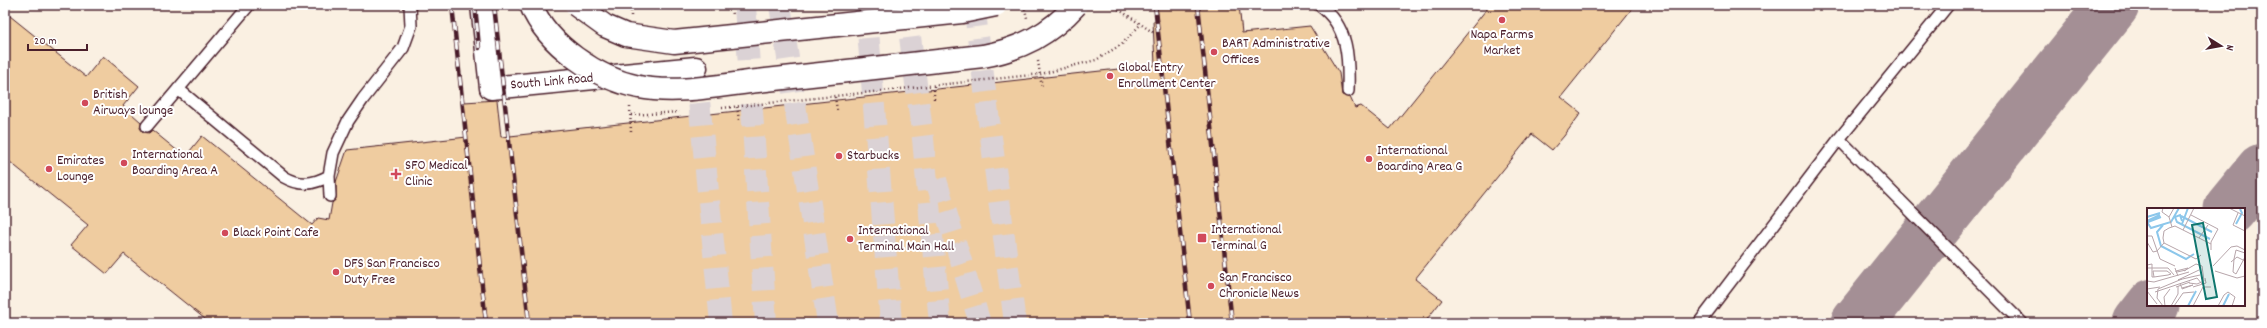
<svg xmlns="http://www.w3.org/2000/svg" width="2267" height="328" font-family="Dekko,sans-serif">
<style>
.built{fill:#faf0e2;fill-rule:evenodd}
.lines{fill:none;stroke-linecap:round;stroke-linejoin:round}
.taxiway{stroke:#a48f95;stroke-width:53}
.building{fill:#efcca0;stroke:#4a1f2b}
.tertiary-tunnel{stroke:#dbd2d5;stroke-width:22;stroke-dasharray:22 11;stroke-linecap:butt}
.secondary-tunnel{stroke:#dbd2d5;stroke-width:22;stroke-dasharray:22 11;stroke-linecap:butt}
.primary-tunnel{stroke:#dbd2d5;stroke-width:22;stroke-dasharray:22 11;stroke-linecap:butt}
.service-casing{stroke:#4a1f2b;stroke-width:14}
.tertiary-casing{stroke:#4a1f2b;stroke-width:25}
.path{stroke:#4a1f2b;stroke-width:2.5;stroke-dasharray:1 3;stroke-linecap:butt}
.service{stroke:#fff;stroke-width:11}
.tertiary{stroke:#fff;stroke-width:22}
.rail-casing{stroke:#4a1f2b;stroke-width:4.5}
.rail{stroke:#fff;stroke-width:3;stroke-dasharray:9;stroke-linecap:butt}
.tertiary-bridge-casing{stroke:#4a1f2b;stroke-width:25;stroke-linecap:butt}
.secondary-bridge-casing{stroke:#4a1f2b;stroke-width:25;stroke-linecap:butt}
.tertiary-bridge{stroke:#fff;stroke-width:22}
.secondary-bridge{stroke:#fff;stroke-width:22}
.poi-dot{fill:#d1495b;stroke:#fff;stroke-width:1.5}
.labels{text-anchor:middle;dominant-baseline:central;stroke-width:4;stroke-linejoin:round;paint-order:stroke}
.poi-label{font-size:14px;fill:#4a1f2b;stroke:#fff;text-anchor:start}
.street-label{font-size:14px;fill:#4a1f2b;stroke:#fff}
.inset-river{fill:none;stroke:#8cc7eb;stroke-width:2}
.inset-road{fill:none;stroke:#b7a5aa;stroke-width:1}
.view{fill:#0f766e;fill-opacity:0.15;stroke:#0f766e;stroke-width:2}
.inset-edge{fill:none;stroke:#4a1f2b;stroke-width:2}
</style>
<rect width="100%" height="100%" fill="#fff"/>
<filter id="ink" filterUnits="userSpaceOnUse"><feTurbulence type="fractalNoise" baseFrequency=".025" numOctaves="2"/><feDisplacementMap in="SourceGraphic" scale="8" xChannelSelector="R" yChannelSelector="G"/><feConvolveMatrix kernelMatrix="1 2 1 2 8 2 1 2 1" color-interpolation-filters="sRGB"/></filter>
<g filter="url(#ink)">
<path class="built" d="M 5,5 L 2262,5 L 2262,323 L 5,323 ZM 2148,209 L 2244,209 L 2244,305 L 2148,305 Z"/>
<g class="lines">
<path class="taxiway" d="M 2230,209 L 2262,170
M 1857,323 L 2113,5
M 2139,323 L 2153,305"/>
</g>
<path class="building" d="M 1157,5 L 1239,5 L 1242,33 L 1310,26 L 1339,73 L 1342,95 L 1350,97 L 1355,108 L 1361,106 L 1390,129 L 1490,5 L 1635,5 L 1561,97 L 1581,113 L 1564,136 L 1552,150 L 1532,134 L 1415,279 L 1442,300 L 1424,323 L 210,323 L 124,254 L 107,274 L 71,245 L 88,225 L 5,158 L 5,12 L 86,77 L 103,56 L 139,86 L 123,106 L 141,122 L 140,128 L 143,132 L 149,133 L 152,130 L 185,157 L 202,136 L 312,225 L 318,218 L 329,220 L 332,203 L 336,199 L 336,182 L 347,150 L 467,137 L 464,102 L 497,100 L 501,137 L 1155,65 L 1153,21 L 1159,21 Z"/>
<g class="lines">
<path class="tertiary-tunnel" d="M 696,70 L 721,323"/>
<path class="secondary-tunnel" d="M 780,5 L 828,323
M 866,5 L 891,323"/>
<path class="primary-tunnel" d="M 745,5 L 766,323
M 906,5 L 923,139 L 940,323
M 974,5 L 1015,323
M 936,180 L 980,323"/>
<defs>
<path id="service" d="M 1319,5 C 1349,26 1349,59 1348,91
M 178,89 L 284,177 C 300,186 312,185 329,176
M 147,126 L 249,5
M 1839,139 L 2022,323
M 330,196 L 329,176 L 333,153 L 348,121 L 363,99 L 403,48 L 411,26 L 410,5
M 1699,323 L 1839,139 L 1948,5"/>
<path id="tertiary" d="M 482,5 L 491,88 L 696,68"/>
</defs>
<use href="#service" class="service-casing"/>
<use href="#tertiary" class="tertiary-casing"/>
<path class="path" d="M 731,5 L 732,16
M 1024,5 L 1027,18
M 1112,5 L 1154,33
M 631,16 L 631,5
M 1038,61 L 1042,88
M 934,86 L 934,99
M 835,97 L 837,110
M 630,107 L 631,132
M 737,107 L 739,120
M 722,108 L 1041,74 L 1096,60 L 1122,44 L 1141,24
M 631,115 L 679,112"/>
<use href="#service" class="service"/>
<use href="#tertiary" class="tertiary"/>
<defs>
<path id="rail" d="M 452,5 L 486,323
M 475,5 L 479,48
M 494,5 L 529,323
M 1155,5 L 1190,323
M 1198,5 L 1232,323"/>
</defs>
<use href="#rail" class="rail-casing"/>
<use href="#rail" class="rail"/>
<defs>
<path id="tertiary-bridge" d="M 576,5 L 605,26 L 626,35 L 674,42 L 962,12 L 996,5"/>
<path id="secondary-bridge" d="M 531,5 C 547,45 598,79 639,87 C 680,95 725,84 766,80 C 838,72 911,64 983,56 C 1021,49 1050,34 1076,5"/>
</defs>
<use href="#tertiary-bridge" class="tertiary-bridge-casing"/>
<use href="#secondary-bridge" class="secondary-bridge-casing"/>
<use href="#tertiary-bridge" class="tertiary-bridge"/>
<use href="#secondary-bridge" class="secondary-bridge"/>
</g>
</g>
<g class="poi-dot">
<circle cx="1502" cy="20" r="4"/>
<circle cx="1214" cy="52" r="4"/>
<circle cx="1110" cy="76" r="4"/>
<circle cx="85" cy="103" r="4"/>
<circle cx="839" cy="156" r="4"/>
<circle cx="1369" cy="159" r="4"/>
<circle cx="124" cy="163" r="4"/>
<circle cx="49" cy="169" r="4"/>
<path d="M394 168h4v4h4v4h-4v4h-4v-4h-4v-4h4z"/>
<circle cx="225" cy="233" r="4"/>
<rect x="1197" y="233" width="10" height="10" rx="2"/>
<circle cx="850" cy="239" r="4"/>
<circle cx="336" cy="272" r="4"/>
<circle cx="1211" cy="286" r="4"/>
</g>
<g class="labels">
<g class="poi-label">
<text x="1502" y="35" text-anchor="middle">Napa Farms<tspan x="1502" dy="16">Market</tspan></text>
<text x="1222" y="44">BART Administrative<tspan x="1222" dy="16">Offices</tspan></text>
<text x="1118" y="68">Global Entry<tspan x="1118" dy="16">Enrollment Center</tspan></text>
<text x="93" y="95">British<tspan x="93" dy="16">Airways lounge</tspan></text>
<text x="1377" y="151">International<tspan x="1377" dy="16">Boarding Area G</tspan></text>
<text x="132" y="155">International<tspan x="132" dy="16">Boarding Area A</tspan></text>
<text x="847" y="156">Starbucks</text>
<text x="57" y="161">Emirates<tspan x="57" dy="16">Lounge</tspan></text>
<text x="405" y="166">SFO Medical<tspan x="405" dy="16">Clinic</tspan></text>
<text x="1211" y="230">International<tspan x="1211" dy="16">Terminal G</tspan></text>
<text x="858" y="231">International<tspan x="858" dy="16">Terminal Main Hall</tspan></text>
<text x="233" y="233">Black Point Cafe</text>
<text x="344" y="264">DFS San Francisco<tspan x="344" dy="16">Duty Free</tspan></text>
<text x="1219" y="278">San Francisco<tspan x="1219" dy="16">Chronicle News</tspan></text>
</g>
<g class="street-label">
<text transform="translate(552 82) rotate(-5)">South Link Road</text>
</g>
</g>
<g transform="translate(2147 208)">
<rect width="98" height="98" fill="#fff"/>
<path class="inset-river" d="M 34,8 L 65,24M 0,9 L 13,5M 0,13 L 13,7M 35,13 L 33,7 L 28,9 L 30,14 L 63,31M 0,14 L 4,20 L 24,14 L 32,0M 1,14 L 14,9M 35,16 L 41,0M 89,16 L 95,5 L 93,1M 16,17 L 10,24 L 14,38 L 39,51 L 47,46M 41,98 L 49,83M 76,98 L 82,86"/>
<path class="inset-road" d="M 16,0 L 15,4 L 22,9M 47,0 L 36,22 L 28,18 L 22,20 L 17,23 L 16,30 L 17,35 L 49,51 L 54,47M 82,0 L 98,8M 91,5 L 86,17 L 98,23M 44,7 L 71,21 L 64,34 L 64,42M 25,19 L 22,9 L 27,0M 36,22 L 64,36M 0,28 L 5,28 L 13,51 L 28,58M 52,30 L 61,17M 0,34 L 6,44 L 10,43 L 17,35M 87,51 L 89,42 L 98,45M 87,51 L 86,64 L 89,66M 84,54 L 90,49 L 98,53M 0,57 L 5,56 L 5,69 L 7,69 L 21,67 L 24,66 L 20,63 L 6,63 L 7,69M 66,58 L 84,39 L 90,38 L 98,42M 0,60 L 21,60 L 27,67M 28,60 L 29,63 L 41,60 L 39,62 L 30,64 L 29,64 L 29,63 L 31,68M 52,62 L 31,72 L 53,67M 37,63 L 49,56 L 55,58 L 57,73 L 50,76 L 42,75M 68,63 L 90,70 L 98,68M 89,66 L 98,49M 0,73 L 7,74 L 42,64M 32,76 L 50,70 L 55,76M 33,76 L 35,80 L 46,77 L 35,81 L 35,80M 29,79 L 43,74M 46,79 L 59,75 L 58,70M 0,81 L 13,79M 0,83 L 10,96M 8,84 L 32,76M 16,98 L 10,90 L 11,81 L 35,71M 18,98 L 17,89 L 23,81M 24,98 L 31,86 L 31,78M 27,98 L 36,85 L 47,84M 46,98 L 56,79 L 64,79M 71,98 L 77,87 L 81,84 L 88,89 L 85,98"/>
<path class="view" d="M 56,15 L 70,89 L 59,91 L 45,17 Z"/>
<rect width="98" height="98" class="inset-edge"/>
</g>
<rect width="2267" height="328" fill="none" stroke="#fff" stroke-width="20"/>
<rect x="10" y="10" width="2247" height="308" fill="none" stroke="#4a1f2b" stroke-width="1.5" filter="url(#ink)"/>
<g transform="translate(2221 46) rotate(101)" stroke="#ffffff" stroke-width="3" paint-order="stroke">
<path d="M0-3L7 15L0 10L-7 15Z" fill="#4a1f2b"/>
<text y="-6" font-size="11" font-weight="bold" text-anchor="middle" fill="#4a1f2b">N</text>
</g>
<path d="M28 44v6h59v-6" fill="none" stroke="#4a1f2b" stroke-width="2"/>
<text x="34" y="44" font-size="12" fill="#4a1f2b" stroke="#ffffff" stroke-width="3" paint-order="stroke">20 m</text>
</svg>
